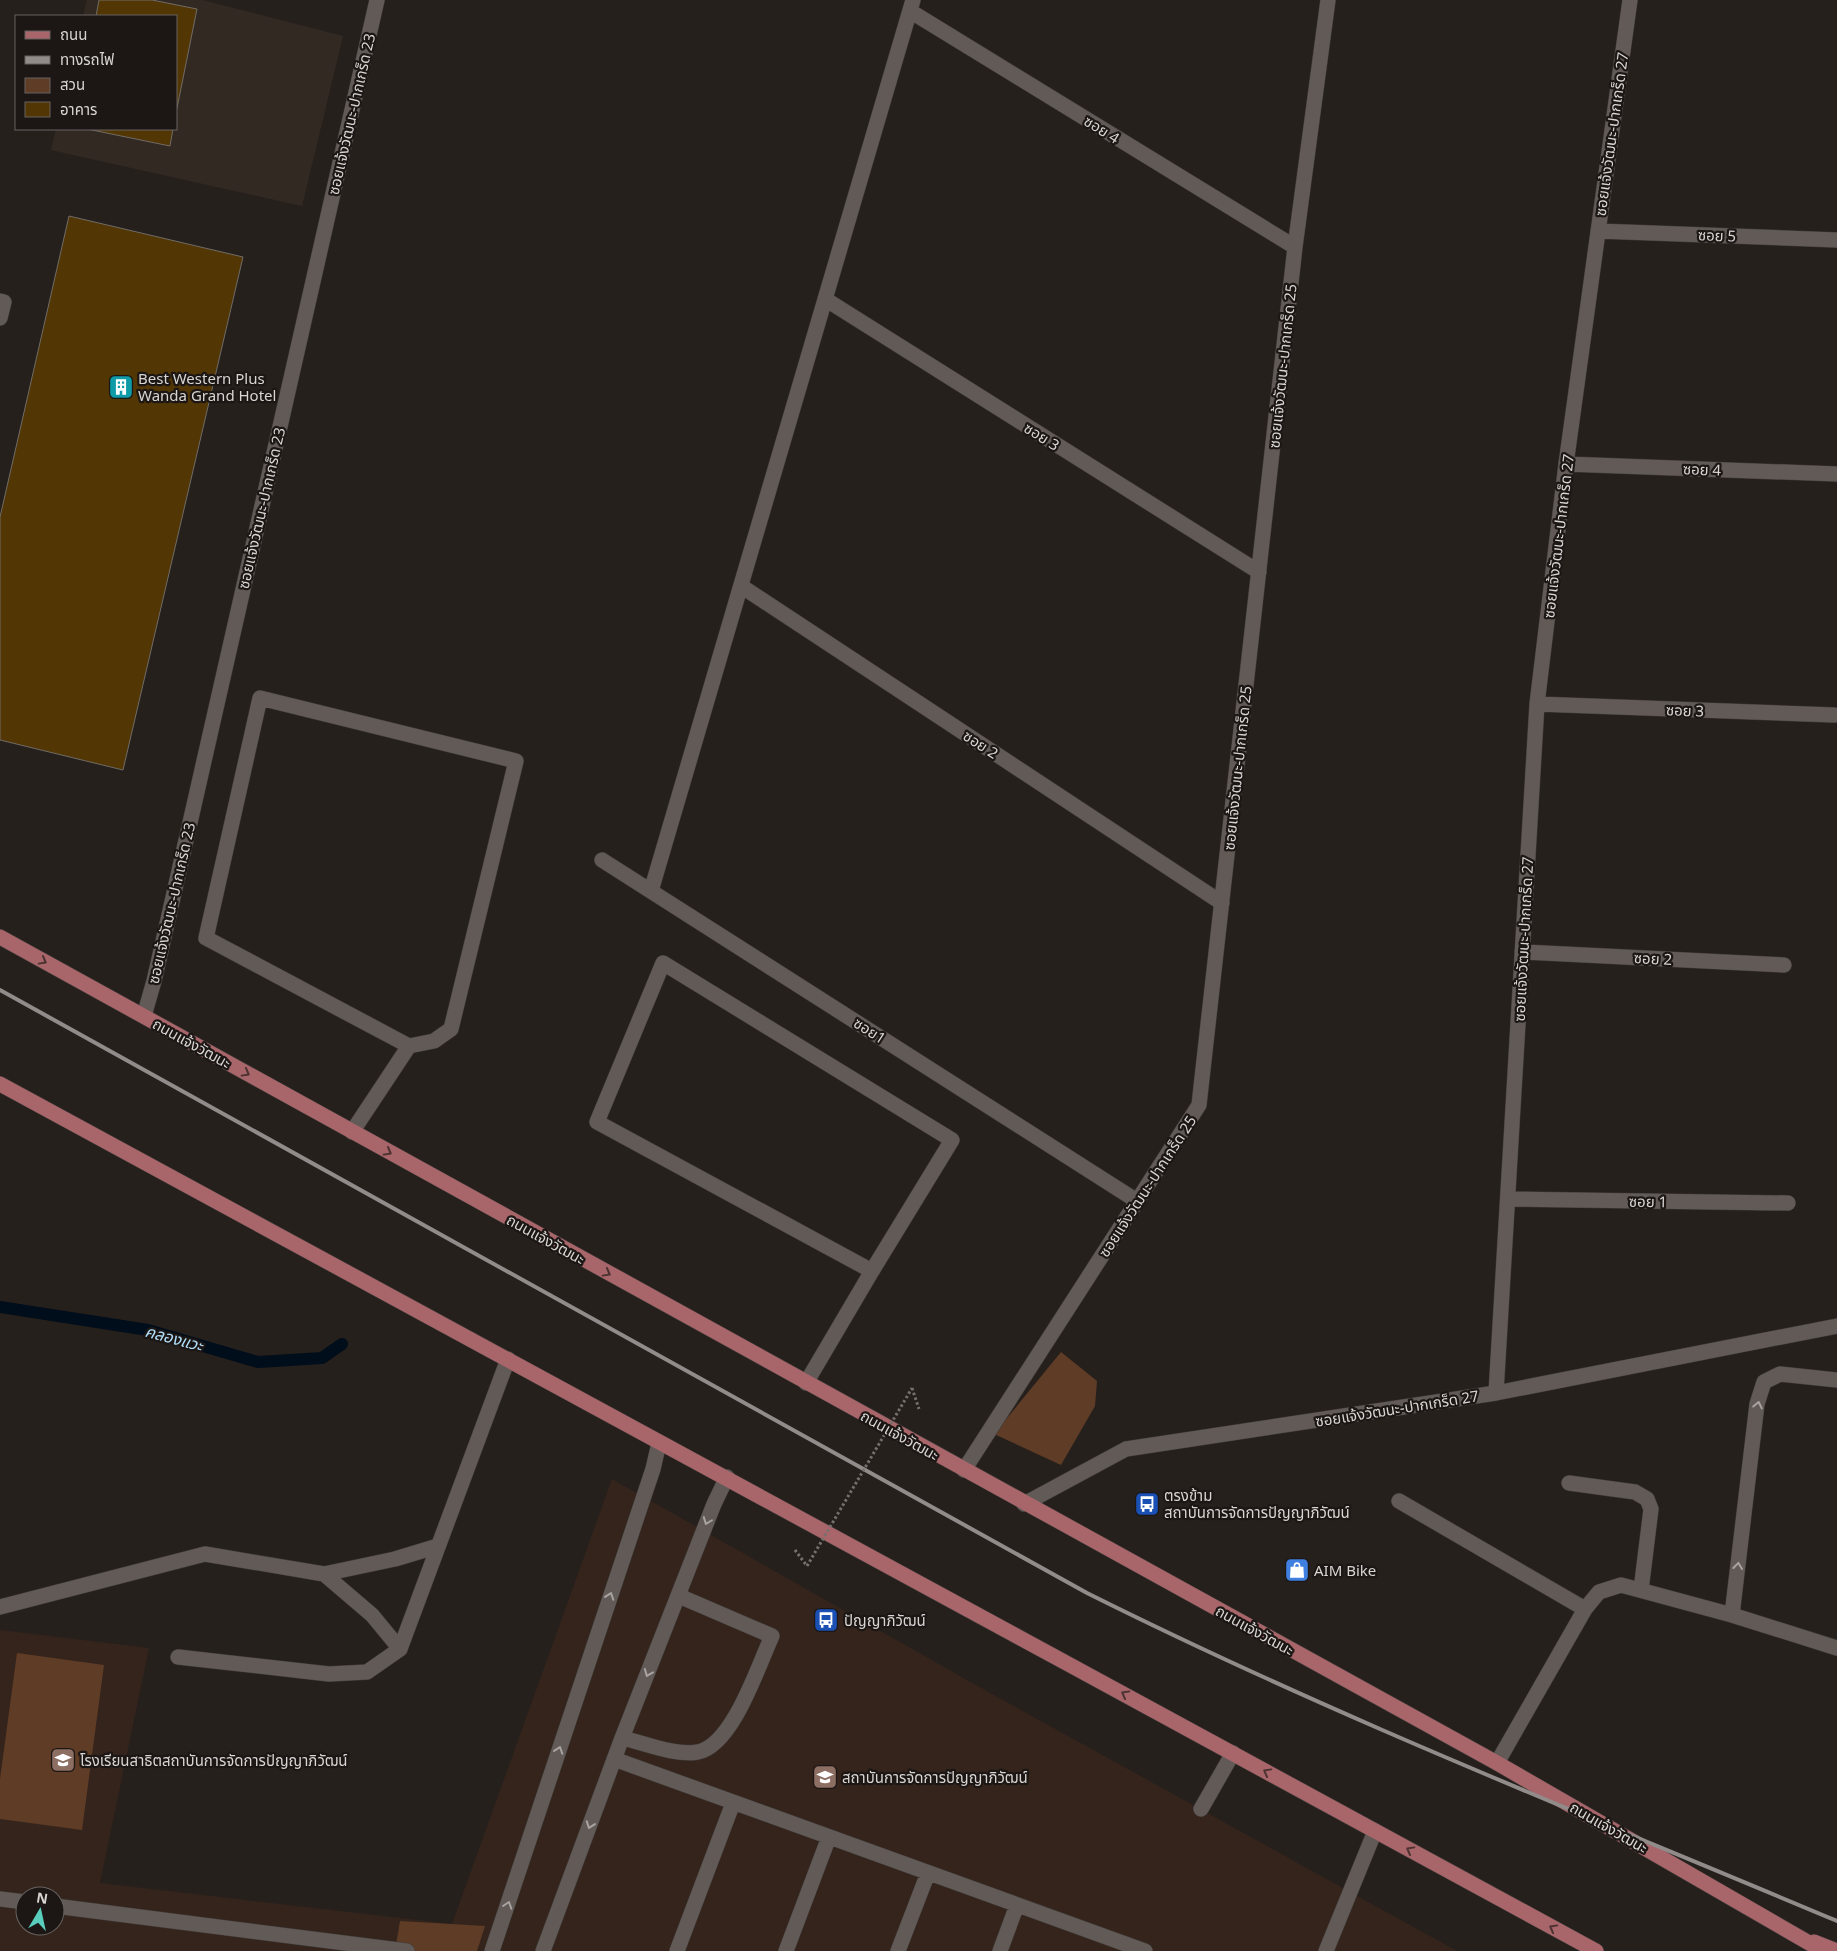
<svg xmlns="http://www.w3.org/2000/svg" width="1837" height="1951" font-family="'Noto Sans','Noto Sans Thai',sans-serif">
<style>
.built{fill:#332923}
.education{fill:#35241c;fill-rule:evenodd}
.green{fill:#5f3c26}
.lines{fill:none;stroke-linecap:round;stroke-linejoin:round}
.stream{stroke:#000d1a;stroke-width:12}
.building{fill:#523604;stroke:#706c67}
.lane-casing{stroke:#3f3b38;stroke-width:16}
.street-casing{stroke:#3f3b38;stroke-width:16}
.primary-casing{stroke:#3f3b38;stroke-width:16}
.path{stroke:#75706d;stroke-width:3;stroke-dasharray:2.5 2.5;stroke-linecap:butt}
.lane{stroke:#615a57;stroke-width:15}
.street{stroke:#615a57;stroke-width:15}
.primary{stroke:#a8656a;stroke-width:15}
.rail{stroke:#918c8a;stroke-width:4}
.path-bridge{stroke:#75706d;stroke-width:3;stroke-dasharray:2.5 2.5;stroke-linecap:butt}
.oneway{stroke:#4d3232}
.oneway2{stroke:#a8a4a1}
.labels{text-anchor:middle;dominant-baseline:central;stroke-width:4.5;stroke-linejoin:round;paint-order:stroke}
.street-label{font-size:15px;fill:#d8d5d3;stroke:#1c1714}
.poi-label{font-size:15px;fill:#d8d5d3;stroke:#1c1714;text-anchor:start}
.water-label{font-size:16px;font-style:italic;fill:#b2e0fc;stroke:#1c1714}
</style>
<rect width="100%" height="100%" fill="#26201d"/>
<path class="built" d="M 87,0 L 202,0 L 343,36 L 302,206 L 51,150 L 56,129 L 176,129 L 176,16 L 83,16 Z"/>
<path class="education" d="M 612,1479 L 974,1684 L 1457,1951 L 0,1951 L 0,1630 L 149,1648 L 100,1883 L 452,1924 ZM 25,1896 L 55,1896 L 55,1926 L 25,1926 Z"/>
<path class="green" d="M 1061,1352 L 1097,1381 L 1095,1406 L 1061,1465 L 994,1434 Z
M 17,1653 L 104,1665 L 82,1830 L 0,1819 L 0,1779 Z
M 400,1921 L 485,1926 L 477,1951 L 395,1951 Z"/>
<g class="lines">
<path class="stream" d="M 0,1307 L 148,1330 L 258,1362 L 322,1358 L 342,1344"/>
</g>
<path class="building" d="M 99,0 L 152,0 L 197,9 L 176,113 L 176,16 L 96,16 Z
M 87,129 L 173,129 L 170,146 Z
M 69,216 L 243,257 L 123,770 L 0,740 L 0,517 Z"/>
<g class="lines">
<defs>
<path id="lane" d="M 352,1132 L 409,1046 L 206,938 L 260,698 L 516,761 L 451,1029 L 434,1041 L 409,1046
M 806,1383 L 872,1271 L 597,1122 L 663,963 L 952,1140 L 872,1271
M 1569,1483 L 1635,1492 L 1647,1499 L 1651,1509 L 1641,1590
M 1399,1501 L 1585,1609
M 324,1574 L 395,1559 L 438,1546
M 0,1607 L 205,1554 L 324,1574 L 372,1615 L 400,1649
M 1732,1615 L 1757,1404 L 1764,1382 L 1780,1374 L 1837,1380
M 178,1657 L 329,1674 L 367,1672 L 400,1649 L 508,1359
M 622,1738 C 645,1743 674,1756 698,1752 C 733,1745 758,1666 772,1636 L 679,1596
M 614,1759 L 1145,1951
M 1497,1763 L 1585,1609 L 1599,1592 L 1621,1585 L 1732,1615 L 1837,1648
M 1201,1809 L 1233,1753
M 0,1899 L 25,1902
M 55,1906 L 407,1951
M 492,1951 L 653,1469 L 659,1443
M 543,1951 L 622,1738 L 714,1504 L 727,1477
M 677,1951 L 733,1803
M 786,1951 L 829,1837
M 898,1951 L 928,1873
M 1000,1951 L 1017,1905
M 1326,1951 L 1375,1831"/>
<path id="street" d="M 910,11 L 1295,247
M 1598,231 L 1837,240
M 825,299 L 1259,572
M 0,301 L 4,302 L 0,318
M 1566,464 L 1837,474
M 741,586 L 1222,903
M 1537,704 L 1834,715
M 602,860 L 1137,1201
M 651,891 L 913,0
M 1522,952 L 1784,965
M 144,1016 L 154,981 L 377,0
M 1508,1199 L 1788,1203
M 1496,1393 L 1837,1326
M 964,1470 L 1199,1105 L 1295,247 L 1328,0
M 1024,1504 L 1126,1449 L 1496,1393 L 1537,704 L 1566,464 L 1630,0"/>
<path id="primary" d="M 0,937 L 1497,1763 L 1823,1951
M 0,1084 C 532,1372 1064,1662 1596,1951
M 1814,1942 L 1837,1951"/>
</defs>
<use href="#lane" class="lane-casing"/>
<use href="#street" class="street-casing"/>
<use href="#primary" class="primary-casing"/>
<path class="path" d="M 912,1388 L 919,1409
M 795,1550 L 807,1566"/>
<use href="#lane" class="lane"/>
<use href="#street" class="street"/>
<use href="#primary" class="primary"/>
<path class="rail" d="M 0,990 L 1087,1593 C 1331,1715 1585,1815 1837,1921"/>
<path class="path-bridge" d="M 807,1566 L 912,1388"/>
</g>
<defs><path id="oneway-chevron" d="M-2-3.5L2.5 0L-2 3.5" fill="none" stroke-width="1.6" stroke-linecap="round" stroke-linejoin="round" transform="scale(1.25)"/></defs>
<g class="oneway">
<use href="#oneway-chevron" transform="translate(43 961) rotate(29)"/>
<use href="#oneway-chevron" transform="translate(246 1073) rotate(29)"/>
<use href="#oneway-chevron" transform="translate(388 1152) rotate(29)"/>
<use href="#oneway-chevron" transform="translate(607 1273) rotate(29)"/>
<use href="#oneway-chevron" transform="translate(1125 1694) rotate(-151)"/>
<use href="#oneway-chevron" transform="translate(1267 1772) rotate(-151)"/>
<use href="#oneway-chevron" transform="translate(1410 1850) rotate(-151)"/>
<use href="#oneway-chevron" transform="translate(1553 1928) rotate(-151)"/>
</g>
<g class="oneway2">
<use href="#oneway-chevron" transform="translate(1758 1405) rotate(-78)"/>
<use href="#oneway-chevron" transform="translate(707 1521) rotate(111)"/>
<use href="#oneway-chevron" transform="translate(1738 1566) rotate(-83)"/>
<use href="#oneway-chevron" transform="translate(610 1596) rotate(-71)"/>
<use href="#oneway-chevron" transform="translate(648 1673) rotate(112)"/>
<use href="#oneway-chevron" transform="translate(559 1750) rotate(-71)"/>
<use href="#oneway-chevron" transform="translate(590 1825) rotate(110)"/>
<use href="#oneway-chevron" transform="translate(508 1905) rotate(-72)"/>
</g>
<defs>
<symbol id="building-square" viewBox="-11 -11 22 22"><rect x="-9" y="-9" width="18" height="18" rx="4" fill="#0f9aa8" stroke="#1c1714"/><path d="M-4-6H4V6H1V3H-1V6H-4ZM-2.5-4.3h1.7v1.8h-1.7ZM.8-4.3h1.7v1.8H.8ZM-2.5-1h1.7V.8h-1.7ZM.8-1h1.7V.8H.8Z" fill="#fff"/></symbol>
<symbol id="bus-square" viewBox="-11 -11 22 22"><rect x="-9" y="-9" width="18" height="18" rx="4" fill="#1a4fb4" stroke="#1c1714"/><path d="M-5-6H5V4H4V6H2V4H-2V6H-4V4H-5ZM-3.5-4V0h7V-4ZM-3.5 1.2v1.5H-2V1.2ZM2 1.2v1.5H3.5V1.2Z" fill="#fff"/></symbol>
<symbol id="shop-square" viewBox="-11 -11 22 22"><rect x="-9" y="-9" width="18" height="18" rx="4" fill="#3f7fe0" stroke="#1c1714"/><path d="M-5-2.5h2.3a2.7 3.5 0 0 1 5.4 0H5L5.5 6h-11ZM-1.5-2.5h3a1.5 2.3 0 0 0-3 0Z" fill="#fff"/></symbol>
<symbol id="school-square" viewBox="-11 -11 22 22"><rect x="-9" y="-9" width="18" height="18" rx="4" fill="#8d6e63" stroke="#1c1714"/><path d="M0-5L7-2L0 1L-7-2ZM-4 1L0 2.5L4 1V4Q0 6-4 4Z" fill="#fff"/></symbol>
<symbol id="university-square" viewBox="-11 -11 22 22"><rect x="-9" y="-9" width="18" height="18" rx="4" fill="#8d6e63" stroke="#1c1714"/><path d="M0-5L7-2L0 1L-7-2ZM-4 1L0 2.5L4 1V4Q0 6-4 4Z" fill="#fff"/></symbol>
</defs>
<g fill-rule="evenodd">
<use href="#building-square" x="107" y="373" width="28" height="28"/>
<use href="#bus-square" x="1133" y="1490" width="28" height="28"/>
<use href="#shop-square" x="1283" y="1556" width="28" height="28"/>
<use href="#bus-square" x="812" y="1606" width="28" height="28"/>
<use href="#school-square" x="49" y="1746" width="28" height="28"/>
<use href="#university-square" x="811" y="1763" width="28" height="28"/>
</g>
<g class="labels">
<g class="street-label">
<text transform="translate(351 114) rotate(-77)">ซอยแจ้งวัฒนะ-ปากเกร็ด 23</text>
<text transform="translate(1102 129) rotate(32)">ซอย 4</text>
<text transform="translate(1611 134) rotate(-82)">ซอยแจ้งวัฒนะ-ปากเกร็ด 27</text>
<text transform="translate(1717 235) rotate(2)">ซอย 5</text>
<text transform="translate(1282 366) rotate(-84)">ซอยแจ้งวัฒนะ-ปากเกร็ด 25</text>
<text transform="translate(1042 436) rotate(32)">ซอย 3</text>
<text transform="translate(1702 469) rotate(2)">ซอย 4</text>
<text transform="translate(261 508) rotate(-77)">ซอยแจ้งวัฒนะ-ปากเกร็ด 23</text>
<text transform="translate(1558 536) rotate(-83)">ซอยแจ้งวัฒนะ-ปากเกร็ด 27</text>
<text transform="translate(1685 710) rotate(2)">ซอย 3</text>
<text transform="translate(981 744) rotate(33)">ซอย 2</text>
<text transform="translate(1237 768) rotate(-84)">ซอยแจ้งวัฒนะ-ปากเกร็ด 25</text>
<text transform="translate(171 903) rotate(-77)">ซอยแจ้งวัฒนะ-ปากเกร็ด 23</text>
<text transform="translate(1523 939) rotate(-87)">ซอยแจ้งวัฒนะ-ปากเกร็ด 27</text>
<text transform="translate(1653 958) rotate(3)">ซอย 2</text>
<text transform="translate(870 1030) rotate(33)">ซอย1</text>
<text transform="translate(192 1043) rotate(29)">ถนนแจ้งวัฒนะ</text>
<text transform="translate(1147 1186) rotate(-57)">ซอยแจ้งวัฒนะ-ปากเกร็ด 25</text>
<text transform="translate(1648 1201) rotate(1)">ซอย 1</text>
<text transform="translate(546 1239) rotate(29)">ถนนแจ้งวัฒนะ</text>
<text transform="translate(1397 1408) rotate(-9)">ซอยแจ้งวัฒนะ-ปากเกร็ด 27</text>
<text transform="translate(900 1435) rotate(29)">ถนนแจ้งวัฒนะ</text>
<text transform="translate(1255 1630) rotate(29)">ถนนแจ้งวัฒนะ</text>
<text transform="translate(1609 1827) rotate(30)">ถนนแจ้งวัฒนะ</text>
</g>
<g class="poi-label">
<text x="138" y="378">Best Western Plus<tspan x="138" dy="17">Wanda Grand Hotel</tspan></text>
<text x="1164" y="1495">ตรงข้าม<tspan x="1164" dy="17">สถาบันการจัดการปัญญาภิวัฒน์</tspan></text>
<text x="1314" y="1570">AIM Bike</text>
<text x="844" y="1620">ปัญญาภิวัฒน์</text>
<text x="80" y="1760">โรงเรียนสาธิตสถาบันการจัดการปัญญาภิวัฒน์</text>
<text x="842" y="1777">สถาบันการจัดการปัญญาภิวัฒน์</text>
</g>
<g class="water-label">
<text transform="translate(174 1338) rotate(15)">คลองแวะ</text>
</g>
</g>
<rect x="15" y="15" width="162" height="115" fill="#1c1714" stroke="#676360"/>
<rect x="25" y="31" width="25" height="8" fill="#a8656a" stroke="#676360"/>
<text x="60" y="40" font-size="15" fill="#d8d5d3">ถนน</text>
<rect x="25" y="56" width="25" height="8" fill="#918c8a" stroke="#676360"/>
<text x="60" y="65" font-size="15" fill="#d8d5d3">ทางรถไฟ</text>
<rect x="25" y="78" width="25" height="15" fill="#5f3c26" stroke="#676360"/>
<text x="60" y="90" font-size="15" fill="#d8d5d3">สวน</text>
<rect x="25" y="102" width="25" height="15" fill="#523604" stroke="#676360"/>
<text x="60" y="115" font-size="15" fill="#d8d5d3">อาคาร</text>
<g transform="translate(40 1911) rotate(9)"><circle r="24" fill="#1c1714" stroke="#676360"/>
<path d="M0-4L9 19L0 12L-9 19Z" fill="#5acebd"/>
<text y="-8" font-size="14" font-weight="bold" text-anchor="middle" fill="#d8d5d3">N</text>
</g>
</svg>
